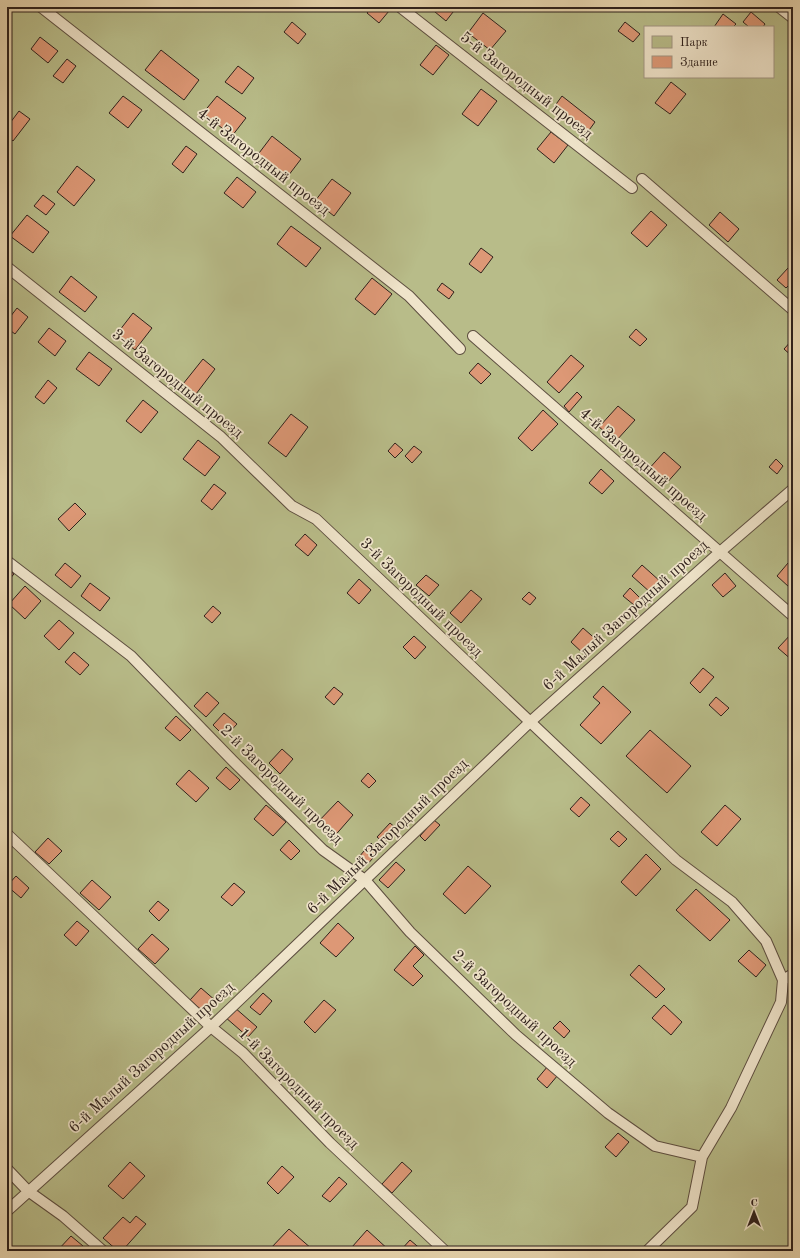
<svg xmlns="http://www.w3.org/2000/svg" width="800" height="1258" font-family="'Old Standard TT',serif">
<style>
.green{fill:#b8bc89;stroke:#746e52;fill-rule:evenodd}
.building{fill:#dd9876;stroke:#2f211c}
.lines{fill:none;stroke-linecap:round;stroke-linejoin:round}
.lane-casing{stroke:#5d4e40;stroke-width:12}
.lane{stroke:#efe4ca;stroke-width:10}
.labels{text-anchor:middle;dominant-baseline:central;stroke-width:3.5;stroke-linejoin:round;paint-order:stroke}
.street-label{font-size:16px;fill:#2f211c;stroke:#efe4ca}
</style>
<rect width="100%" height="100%" fill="#e7d5ae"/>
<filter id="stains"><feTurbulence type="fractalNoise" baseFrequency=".005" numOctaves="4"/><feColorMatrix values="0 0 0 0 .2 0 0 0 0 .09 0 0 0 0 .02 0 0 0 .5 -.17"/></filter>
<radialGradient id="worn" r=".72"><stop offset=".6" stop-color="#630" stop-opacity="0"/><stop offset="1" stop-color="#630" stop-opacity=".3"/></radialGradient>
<path class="green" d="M 7,7 L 793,7 L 793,1251 L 7,1251 ZM 645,27 L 773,27 L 773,77 L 645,77 Z"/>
<path class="building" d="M 372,7 L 384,7 L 389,11 L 379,23 L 367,13 Z
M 429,7 L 457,7 L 446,21 Z
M 751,12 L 765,24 L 763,27 L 749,27 L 743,22 Z
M 483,13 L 506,31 L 490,50 L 468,33 Z
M 723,14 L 736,24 L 733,27 L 714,27 Z
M 292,22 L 306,34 L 298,44 L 284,32 Z
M 625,22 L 640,34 L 633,42 L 618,31 Z
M 40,37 L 58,51 L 48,63 L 31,49 Z
M 436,45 L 449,55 L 433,75 L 420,65 Z
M 161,50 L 199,80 L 184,100 L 145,70 Z
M 67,59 L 76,66 L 63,83 L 53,76 Z
M 238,66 L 254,78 L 242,94 L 225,82 Z
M 671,82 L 686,94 L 670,114 L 655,103 Z
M 481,89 L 497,101 L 478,126 L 462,114 Z
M 123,96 L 142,110 L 128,128 L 109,113 Z
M 217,96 L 246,118 L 232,136 L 203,113 Z
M 562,96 L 595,122 L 587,133 L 554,107 Z
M 19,111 L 30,119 L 13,141 L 7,136 L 7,127 Z
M 551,132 L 568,145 L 554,163 L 537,149 Z
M 272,136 L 301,159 L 285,180 L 256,157 Z
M 186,146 L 197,154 L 183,173 L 172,164 Z
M 77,166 L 95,180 L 74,206 L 57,192 Z
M 237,177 L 256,192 L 243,208 L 224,193 Z
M 332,179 L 351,193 L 334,216 L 315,201 Z
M 43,195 L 55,204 L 46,215 L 34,206 Z
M 651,211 L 667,225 L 647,247 L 631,233 Z
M 720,212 L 739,229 L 728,242 L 709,225 Z
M 27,215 L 49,232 L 33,253 L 10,236 Z
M 291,226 L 321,248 L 306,267 L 277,244 Z
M 481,248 L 493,257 L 481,273 L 469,264 Z
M 788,268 L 793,273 L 793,281 L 786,288 L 777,280 Z
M 71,276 L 97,297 L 85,312 L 59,292 Z
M 372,278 L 392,294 L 375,315 L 355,299 Z
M 442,283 L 454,292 L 449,299 L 437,290 Z
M 17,308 L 28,317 L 15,334 L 7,328 L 7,321 Z
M 133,313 L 152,328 L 135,350 L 116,335 Z
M 49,328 L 66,341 L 55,356 L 38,342 Z
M 636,329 L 647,339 L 640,346 L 629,337 Z
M 793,339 L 793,357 L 784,349 Z
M 89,352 L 112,369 L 99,386 L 76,369 Z
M 571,355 L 584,366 L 559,393 L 547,382 Z
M 203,359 L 215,369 L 196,394 L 183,384 Z
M 478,363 L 491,374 L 481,384 L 469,373 Z
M 48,380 L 57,388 L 44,404 L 35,397 Z
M 577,392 L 582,397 L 569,412 L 564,406 Z
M 143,400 L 158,412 L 141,433 L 126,421 Z
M 618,406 L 635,420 L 616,441 L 599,427 Z
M 543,410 L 558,424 L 532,451 L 518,438 Z
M 291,414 L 308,427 L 286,457 L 268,443 Z
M 198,440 L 220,457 L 205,476 L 183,459 Z
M 395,443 L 403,450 L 395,458 L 388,451 Z
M 414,446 L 422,452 L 412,463 L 405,456 Z
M 664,452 L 681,467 L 664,486 L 647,471 Z
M 776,459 L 783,466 L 777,474 L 769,467 Z
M 601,469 L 614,481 L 602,494 L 589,483 Z
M 214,484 L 226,493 L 212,510 L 201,501 Z
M 75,503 L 86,514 L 69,531 L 58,519 Z
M 305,534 L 317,545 L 308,556 L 295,545 Z
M 65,563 L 81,576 L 71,588 L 55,575 Z
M 788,563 L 793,567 L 793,583 L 789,587 L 777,576 Z
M 642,565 L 661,582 L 651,593 L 632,576 Z
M 7,568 L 14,574 L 7,582 Z
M 725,573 L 736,586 L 723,597 L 712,585 Z
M 426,575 L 439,585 L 429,596 L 416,585 Z
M 359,579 L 371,590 L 359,604 L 347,593 Z
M 90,583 L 110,598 L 100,611 L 81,596 Z
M 25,586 L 41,601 L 25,619 L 9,604 Z
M 630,588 L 640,598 L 634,605 L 623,596 Z
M 471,590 L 482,599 L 461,623 L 450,613 Z
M 529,592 L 536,598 L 530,605 L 522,599 Z
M 213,606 L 221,613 L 212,623 L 204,616 Z
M 59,620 L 74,633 L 59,650 L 44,636 Z
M 583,628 L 599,642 L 586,656 L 571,642 Z
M 793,632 L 793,661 L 778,648 Z
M 414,636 L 426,647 L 415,659 L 403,647 Z
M 74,652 L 89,665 L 80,675 L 65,662 Z
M 703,668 L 714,677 L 700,693 L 690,683 Z
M 603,686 L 631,712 L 601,744 L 580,725 L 600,703 L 593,697 Z
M 334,687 L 343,694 L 334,705 L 325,697 Z
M 207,692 L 219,703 L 206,717 L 194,706 Z
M 716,697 L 729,708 L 721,716 L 709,705 Z
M 224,713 L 237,724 L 225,737 L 213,725 Z
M 176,716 L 191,730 L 180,741 L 165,728 Z
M 650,730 L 691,766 L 667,793 L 626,756 Z
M 282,749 L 293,759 L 280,774 L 269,763 Z
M 226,767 L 240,780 L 230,790 L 216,778 Z
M 189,770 L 209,788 L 196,802 L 176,784 Z
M 368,773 L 376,781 L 369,788 L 361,781 Z
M 581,797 L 590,805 L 579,817 L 570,809 Z
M 338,801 L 353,815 L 332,839 L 316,824 Z
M 266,805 L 286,822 L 273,836 L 254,819 Z
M 725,805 L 741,819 L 717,846 L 701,832 Z
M 434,820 L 440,825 L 425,841 L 420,836 Z
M 390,823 L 397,829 L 384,843 L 377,837 Z
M 618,831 L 627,839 L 619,847 L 610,839 Z
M 48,838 L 62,851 L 49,864 L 35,852 Z
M 289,840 L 300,851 L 291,860 L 280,850 Z
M 371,843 L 379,851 L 366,866 L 358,858 Z
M 646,854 L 661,869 L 636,896 L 621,882 Z
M 396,862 L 405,870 L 388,888 L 379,880 Z
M 468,866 L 491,886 L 465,914 L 443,894 Z
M 16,876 L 29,888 L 21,898 L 7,886 Z
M 92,880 L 111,897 L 99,910 L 80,893 Z
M 234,883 L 245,892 L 232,906 L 221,897 Z
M 696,889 L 730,920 L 710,941 L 676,910 Z
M 158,901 L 169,910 L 159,921 L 149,911 Z
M 77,921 L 89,931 L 76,946 L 64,935 Z
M 338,923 L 354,938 L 336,957 L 320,943 Z
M 152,934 L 169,949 L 155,964 L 138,949 Z
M 415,946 L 424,955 L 413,966 L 423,976 L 413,986 L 394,970 Z
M 749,950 L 766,965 L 756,977 L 738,961 Z
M 639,965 L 665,989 L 656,998 L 630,975 Z
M 201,988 L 216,1001 L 205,1013 L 190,1000 Z
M 263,993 L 272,1001 L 260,1015 L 250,1007 Z
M 324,1000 L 336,1010 L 315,1033 L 304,1022 Z
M 664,1005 L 682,1022 L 671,1035 L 652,1018 Z
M 234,1007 L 257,1027 L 248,1037 L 225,1017 Z
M 560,1021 L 570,1031 L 564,1038 L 553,1028 Z
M 548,1066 L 558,1075 L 547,1088 L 537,1079 Z
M 618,1133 L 629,1142 L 616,1157 L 605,1147 Z
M 130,1162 L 145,1176 L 123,1199 L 108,1186 Z
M 402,1162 L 412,1171 L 392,1193 L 382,1184 Z
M 282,1166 L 294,1177 L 278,1194 L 267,1183 Z
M 339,1177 L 347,1184 L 330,1202 L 322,1196 Z
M 136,1216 L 146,1224 L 122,1251 L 118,1251 L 103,1238 L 123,1217 L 130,1223 Z
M 289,1229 L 312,1249 L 311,1251 L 272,1251 L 270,1249 Z
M 367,1230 L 390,1251 L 356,1251 L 352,1247 Z
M 71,1236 L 83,1246 L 78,1251 L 57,1251 Z
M 410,1240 L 423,1251 L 400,1251 Z"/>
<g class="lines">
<defs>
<path id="lane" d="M 41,7 L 409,296 L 460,349
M 400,7 L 632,188
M 779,7 L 793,18
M 642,179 L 793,310
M 7,267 L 221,437 L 292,506 L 316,519 L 676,860 L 732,902 L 766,941 L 783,980 L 781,1002 L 731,1108 L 702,1157 L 692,1207 L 647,1251
M 473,336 L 793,616
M 7,561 L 131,656 L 232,760 L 323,850 L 365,880 L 410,932 L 516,1035 L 608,1113 L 655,1146 L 702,1157
M 7,834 L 211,1027 L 243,1053 L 330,1143 L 445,1251
M 783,980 L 793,974
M 7,1169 L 28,1191 L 63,1216 L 103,1251
M 7,1211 L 211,1027 L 530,722 L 720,552 L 793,489"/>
</defs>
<use href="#lane" class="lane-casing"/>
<use href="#lane" class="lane"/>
</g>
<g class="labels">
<g class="street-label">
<text transform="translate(526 86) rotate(38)">5-й Загородный проезд</text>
<text transform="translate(263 162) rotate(38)">4-й Загородный проезд</text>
<text transform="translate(177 384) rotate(39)">3-й Загородный проезд</text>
<text transform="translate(643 465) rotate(41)">4-й Загородный проезд</text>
<text transform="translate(421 598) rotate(44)">3-й Загородный проезд</text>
<text transform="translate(626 616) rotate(-42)">6-й Малый Загородный проезд</text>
<text transform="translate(281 785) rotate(44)">2-й Загородный проезд</text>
<text transform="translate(388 837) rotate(-44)">6-й Малый Загородный проезд</text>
<text transform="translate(514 1009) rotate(43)">2-й Загородный проезд</text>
<text transform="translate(152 1058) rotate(-42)">6-й Малый Загородный проезд</text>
<text transform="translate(298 1089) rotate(45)">1-й Загородный проезд</text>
</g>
</g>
<rect width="800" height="1258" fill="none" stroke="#e7d5ae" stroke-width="24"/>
<rect x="8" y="8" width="784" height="1242" fill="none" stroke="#2f211c" stroke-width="2"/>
<rect x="12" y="12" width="776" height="1234" fill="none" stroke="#2f211c"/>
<rect x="644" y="26" width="130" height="52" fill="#efe4ca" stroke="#a29684"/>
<rect x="652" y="36" width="20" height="12" fill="#b8bc89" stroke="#a29684"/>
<text x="680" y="46" font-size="12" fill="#2f211c">Парк</text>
<rect x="652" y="56" width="20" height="12" fill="#dd9876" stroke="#a29684"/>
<text x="680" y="66" font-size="12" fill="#2f211c">Здание</text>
<g transform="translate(754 1212)" stroke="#efe4ca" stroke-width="3" paint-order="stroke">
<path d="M0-3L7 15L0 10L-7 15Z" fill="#2f211c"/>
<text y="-6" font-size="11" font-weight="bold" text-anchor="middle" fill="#2f211c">С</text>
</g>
<rect width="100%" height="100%" filter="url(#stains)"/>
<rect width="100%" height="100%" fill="url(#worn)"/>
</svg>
